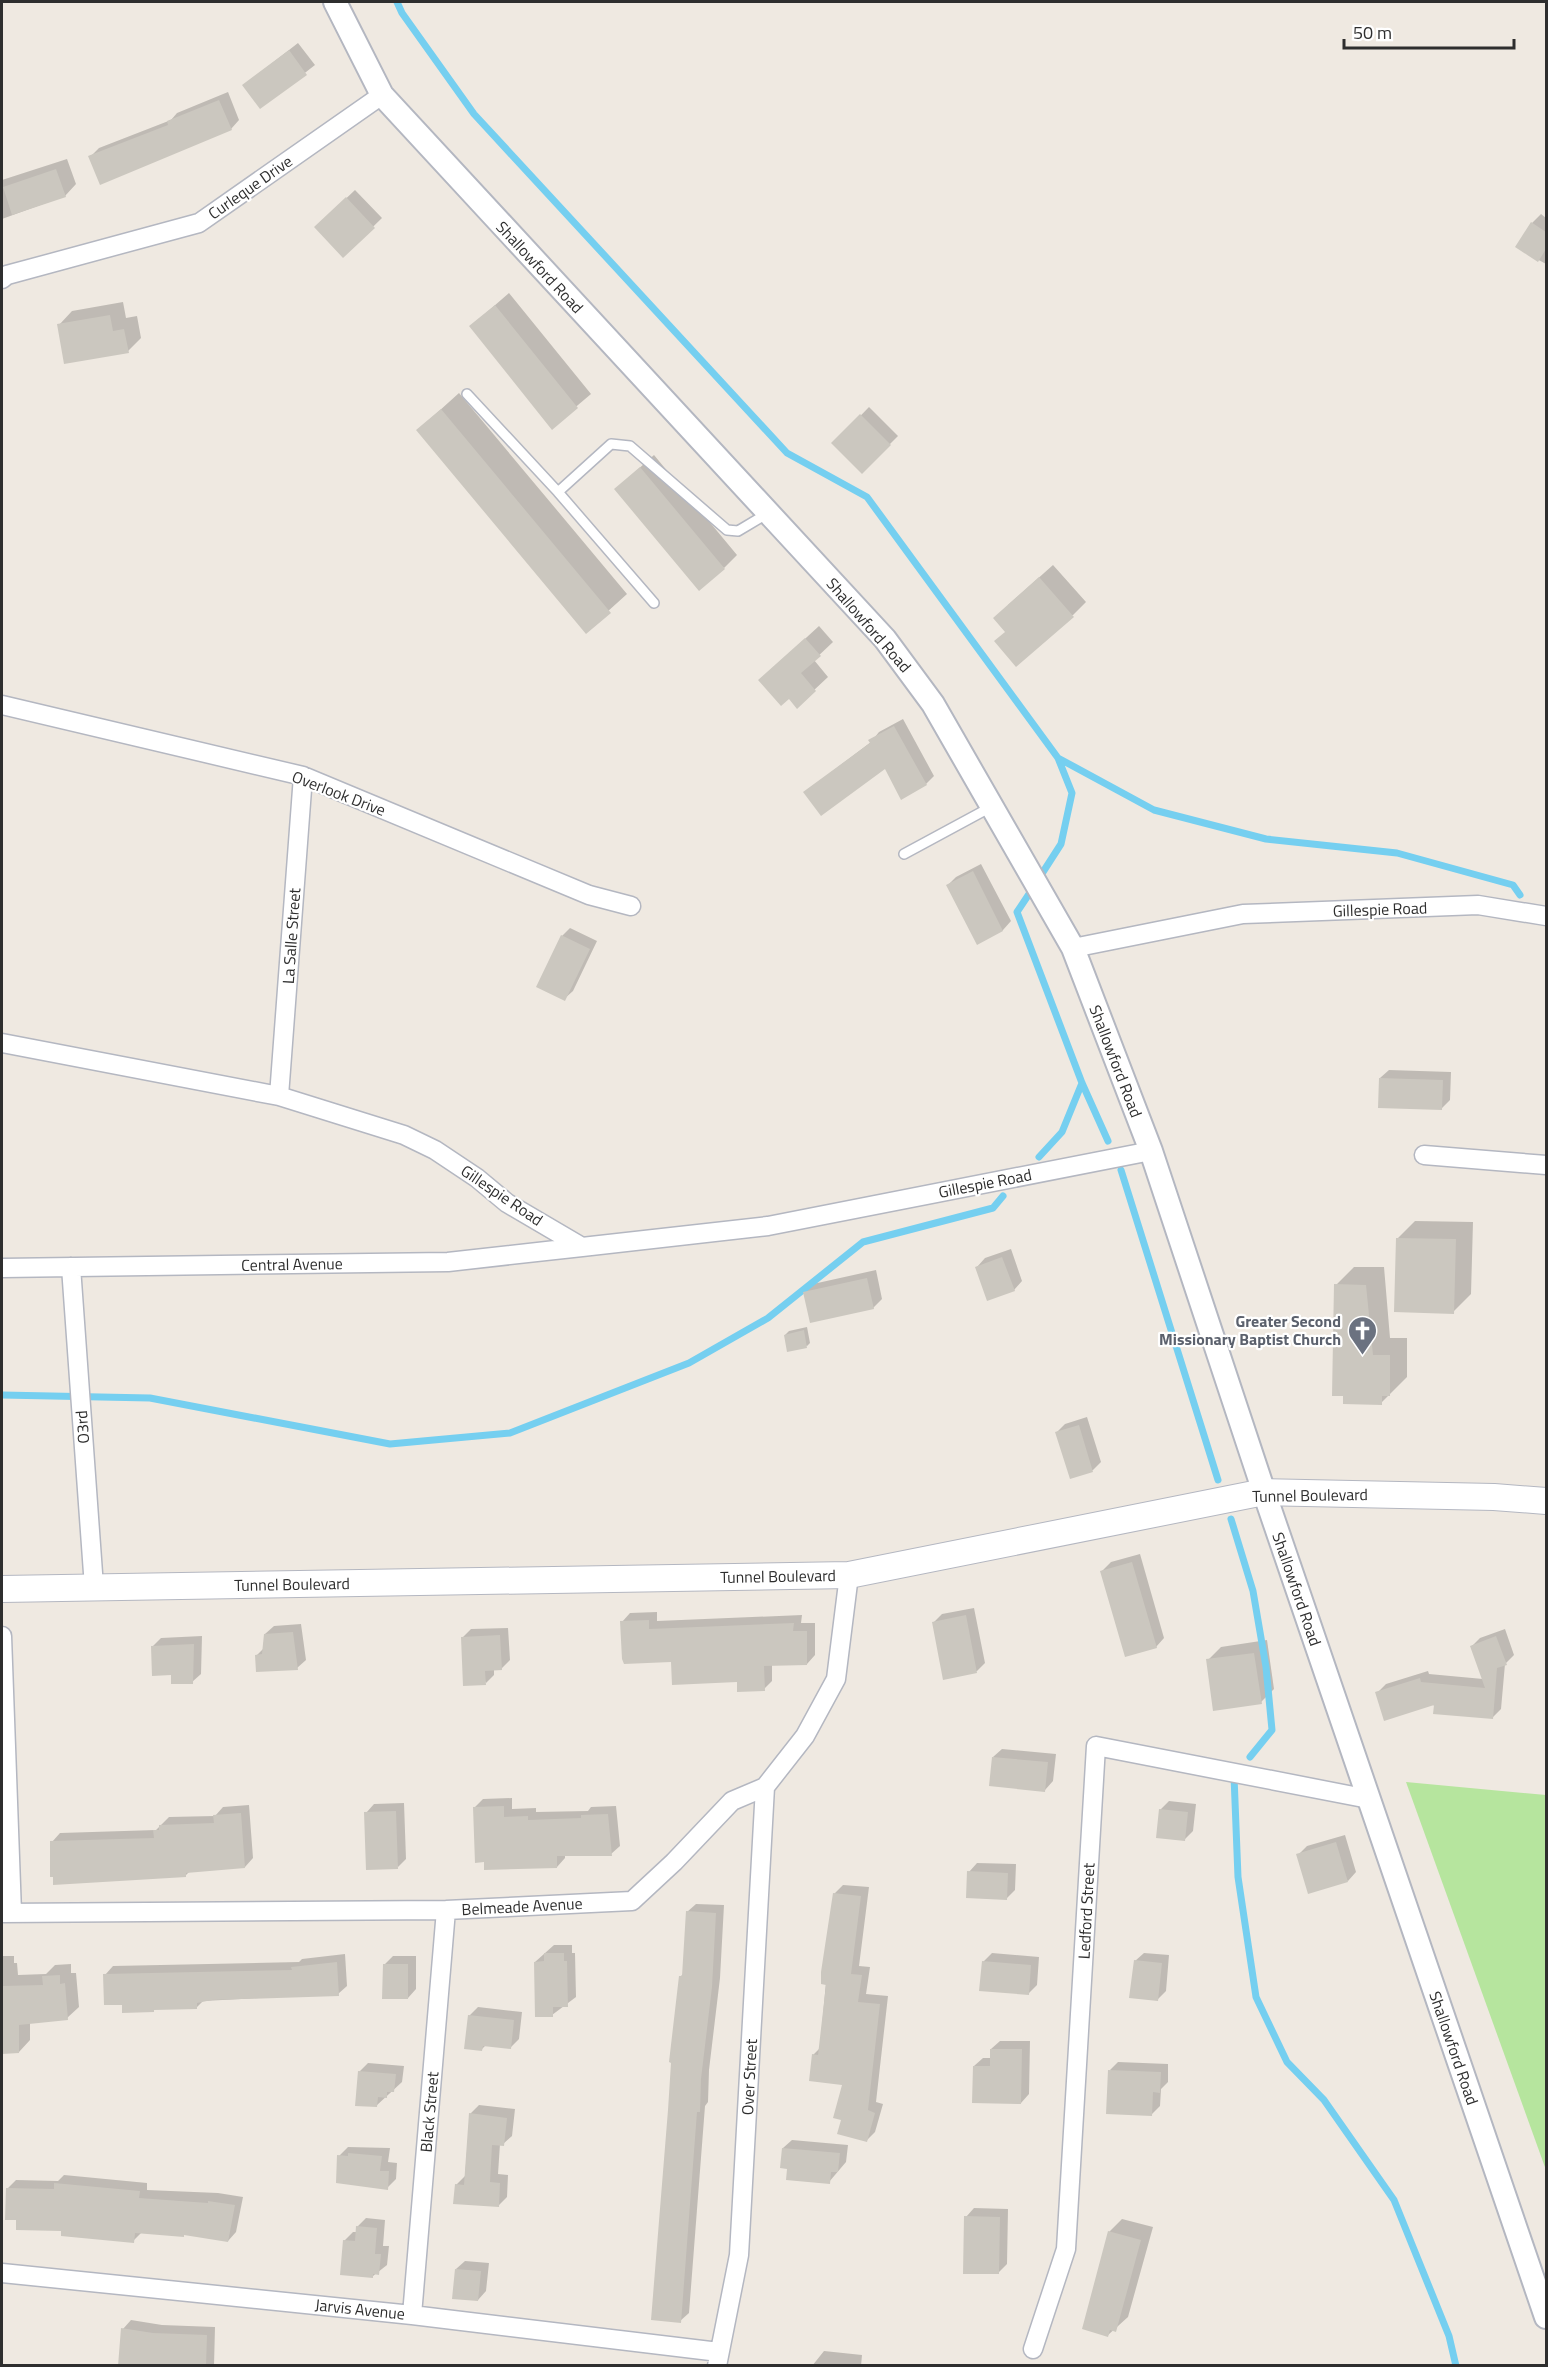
<svg xmlns="http://www.w3.org/2000/svg" width="1548" height="2367" font-family="'Titillium Web',sans-serif">
<style>
.green{fill:#b6e59e}
.shadow{fill:#0003}
.lines{fill:none;stroke-linecap:round;stroke-linejoin:round}
.stream{stroke:#75cff0;stroke-width:7}
.building{fill:#cbc7bf}
.service-casing{stroke:#b4b7c1;stroke-width:12}
.minor-casing{stroke:#b4b7c1;stroke-width:21}
.tertiary-casing{stroke:#b4b7c1;stroke-width:26}
.secondary-casing{stroke:#b4b7c1;stroke-width:28}
.service{stroke:#fff;stroke-width:9}
.minor{stroke:#fff;stroke-width:18}
.tertiary{stroke:#fff;stroke-width:22}
.secondary{stroke:#fff;stroke-width:26}
.labels{text-anchor:middle;dominant-baseline:central;stroke-width:4.5;stroke-linejoin:round;paint-order:stroke}
.street-label{font-size:16px;fill:#2e2e2e;stroke:#fff}
.worship-label{font-size:16px;font-weight:bold;fill:#5b616d;stroke:#fff;text-anchor:end}
</style>
<rect width="100%" height="100%" fill="#efe9e1"/>
<path class="green" d="M 1406,1782 L 1546,1795 L 1546,2170 Z"/>
<path class="shadow" d="M 298,43 L 315,65 L 261,107 L 244,85 Z
M 228,92 L 239,120 L 231,129 L 90,157 L 99,148 L 171,120 L 177,113 Z
M 67,159 L 76,184 L 65,196 L 2,219 L 2,180 Z
M 355,190 L 382,218 L 343,256 L 316,227 Z
M 1541,214 L 1546,218 L 1546,264 L 1535,258 L 1532,223 Z
M 509,293 L 591,394 L 552,427 L 471,326 Z
M 123,302 L 126,318 L 137,316 L 141,338 L 128,351 L 59,325 L 72,311 Z
M 459,393 L 627,594 L 586,631 L 418,430 Z
M 869,407 L 898,436 L 862,472 L 834,443 Z
M 654,455 L 737,555 L 724,568 L 616,489 Z
M 1053,565 L 1086,602 L 1073,615 L 1006,631 L 1008,605 Z
M 819,626 L 833,642 L 814,660 L 828,677 L 797,706 L 789,697 L 760,680 Z
M 903,719 L 934,776 L 926,784 L 885,767 L 805,792 L 871,742 L 879,732 Z
M 981,864 L 1011,921 L 1003,930 L 978,943 L 948,885 L 956,877 Z
M 570,928 L 597,941 L 573,991 L 564,999 L 562,936 Z
M 1389,1070 L 1451,1072 L 1450,1100 L 1441,1109 L 1380,1078 Z
M 1415,1221 L 1473,1222 L 1471,1294 L 1453,1312 L 1397,1239 Z
M 1011,1249 L 1022,1281 L 1014,1290 L 977,1267 L 985,1258 Z
M 1354,1267 L 1384,1267 L 1390,1338 L 1407,1338 L 1407,1377 L 1381,1403 L 1336,1285 Z
M 876,1270 L 882,1299 L 873,1308 L 805,1292 L 813,1284 Z
M 807,1327 L 810,1343 L 807,1346 L 785,1335 L 789,1331 Z
M 1087,1417 L 1101,1462 L 1093,1470 L 1071,1477 L 1057,1432 L 1065,1424 Z
M 1140,1554 L 1164,1638 L 1156,1647 L 1102,1571 L 1111,1562 Z
M 974,1608 L 985,1663 L 977,1671 L 945,1678 L 933,1623 L 942,1614 Z
M 657,1612 L 657,1621 L 802,1615 L 801,1623 L 815,1623 L 815,1655 L 807,1664 L 772,1665 L 772,1681 L 764,1689 L 672,1661 L 622,1622 L 630,1613 Z
M 301,1624 L 306,1660 L 297,1668 L 256,1656 L 263,1649 L 265,1634 L 274,1626 Z
M 508,1628 L 510,1660 L 501,1669 L 494,1669 L 494,1675 L 486,1683 L 462,1638 L 471,1629 Z
M 1505,1629 L 1514,1655 L 1505,1664 L 1501,1709 L 1492,1718 L 1377,1693 L 1386,1684 L 1428,1671 L 1429,1674 L 1483,1679 L 1471,1647 L 1480,1638 Z
M 202,1636 L 201,1674 L 192,1682 L 153,1646 L 161,1638 Z
M 1267,1640 L 1274,1689 L 1261,1702 L 1208,1660 L 1221,1647 Z
M 1002,1749 L 1056,1754 L 1053,1781 L 1045,1790 L 993,1757 Z
M 512,1798 L 512,1809 L 536,1808 L 536,1812 L 588,1811 L 591,1807 L 616,1806 L 620,1846 L 611,1854 L 565,1854 L 565,1858 L 557,1867 L 474,1808 L 483,1799 Z
M 1169,1801 L 1196,1804 L 1193,1831 L 1184,1840 L 1160,1810 Z
M 404,1803 L 406,1859 L 398,1867 L 366,1813 L 374,1804 Z
M 249,1805 L 253,1858 L 245,1867 L 190,1871 L 185,1876 L 52,1875 L 50,1848 L 52,1842 L 60,1833 L 156,1830 L 169,1817 L 215,1816 L 223,1807 Z
M 1345,1835 L 1356,1872 L 1348,1881 L 1298,1855 L 1307,1846 Z
M 977,1863 L 1016,1864 L 1015,1890 L 1007,1898 L 969,1872 Z
M 843,1885 L 869,1887 L 859,1966 L 870,1967 L 866,1994 L 888,1996 L 876,2102 L 883,2104 L 875,2132 L 866,2141 L 843,2119 L 844,2084 L 813,2055 L 820,2048 L 834,1894 Z
M 696,1904 L 724,1905 L 720,1978 L 709,2070 L 708,2102 L 705,2106 L 689,2313 L 680,2321 L 681,1976 L 684,1973 L 687,1912 Z
M 554,1945 L 572,1945 L 572,1953 L 575,1953 L 576,1997 L 552,2015 L 535,1962 Z
M 992,1953 L 1039,1957 L 1037,1985 L 1029,1993 L 983,1962 Z
M 1144,1953 L 1169,1955 L 1166,1991 L 1157,2000 L 1135,1961 Z
M 345,1954 L 347,1986 L 338,1994 L 203,2001 L 197,2007 L 123,2003 L 105,1975 L 113,1966 L 299,1962 L 302,1959 Z
M 2,1956 L 14,1956 L 14,1963 L 17,1963 L 18,1975 L 46,1974 L 55,1965 L 71,1964 L 71,1973 L 76,1973 L 79,2007 L 67,2018 L 30,2022 L 30,2040 L 19,2052 L 2,2052 Z
M 393,1956 L 416,1956 L 416,1989 L 408,1998 L 384,1965 Z
M 478,2007 L 522,2012 L 519,2039 L 510,2048 L 486,2045 L 482,2049 L 469,2016 Z
M 1000,2041 L 1030,2041 L 1029,2094 L 1021,2103 L 974,2066 L 983,2058 L 991,2058 L 991,2049 Z
M 1118,2062 L 1168,2064 L 1168,2082 L 1161,2089 L 1160,2106 L 1152,2114 L 1110,2070 Z
M 368,2063 L 404,2066 L 402,2082 L 376,2106 L 359,2072 Z
M 479,2105 L 515,2109 L 512,2136 L 503,2144 L 500,2144 L 498,2174 L 508,2175 L 507,2197 L 498,2206 L 456,2185 L 465,2176 L 470,2114 Z
M 792,2140 L 848,2145 L 846,2162 L 829,2182 L 789,2167 L 783,2148 Z
M 348,2147 L 390,2148 L 388,2162 L 397,2163 L 396,2179 L 387,2188 L 339,2156 Z
M 64,2175 L 147,2183 L 147,2190 L 218,2193 L 243,2197 L 236,2232 L 228,2241 L 185,2234 L 142,2232 L 133,2241 L 18,2219 L 7,2189 L 16,2180 L 58,2181 Z
M 974,2208 L 1008,2209 L 1007,2264 L 998,2273 L 966,2217 Z
M 366,2218 L 385,2220 L 383,2246 L 389,2246 L 387,2265 L 373,2276 L 344,2241 L 353,2232 L 357,2232 L 357,2227 Z
M 1122,2219 L 1153,2227 L 1128,2317 L 1108,2335 L 1109,2232 Z
M 465,2261 L 489,2263 L 486,2291 L 478,2300 L 456,2269 Z
M 131,2320 L 162,2325 L 215,2327 L 214,2366 L 119,2366 L 123,2329 Z
M 824,2351 L 862,2355 L 861,2366 L 812,2366 Z"/>
<g class="lines">
<path class="stream" d="M 397,2 L 402,13 L 474,114 L 787,453 L 867,497 L 1058,758 L 1072,793 L 1061,844 L 1043,872
M 1058,758 L 1154,810 L 1266,839 L 1397,853 L 1513,885 L 1520,895
M 1031,891 L 1017,912 L 1082,1083 L 1108,1141
M 1039,1157 L 1062,1132 L 1082,1083
M 1121,1170 L 1218,1480
M 2,1395 L 150,1398 L 390,1444 L 510,1433 L 689,1363 L 768,1318 L 863,1242 L 993,1208 L 1003,1196
M 1231,1519 L 1253,1591 L 1266,1667 L 1272,1730 L 1250,1757
M 1234,1776 L 1238,1877 L 1256,1997 L 1287,2062 L 1324,2100 L 1394,2200 L 1449,2336 L 1456,2366"/>
</g>
<path class="building" d="M 289,50 L 307,75 L 260,109 L 242,85 Z
M 219,100 L 232,130 L 100,185 L 88,156 L 168,125 L 167,121 Z
M 56,169 L 66,197 L 12,215 L 3,187 Z
M 346,197 L 375,228 L 343,258 L 314,227 Z
M 1531,222 L 1546,232 L 1546,249 L 1538,262 L 1515,247 Z
M 495,305 L 578,408 L 552,430 L 469,326 Z
M 110,315 L 113,331 L 124,329 L 129,353 L 64,364 L 57,324 Z
M 441,409 L 611,613 L 586,634 L 416,430 Z
M 860,414 L 891,445 L 862,474 L 831,443 Z
M 640,467 L 725,569 L 699,591 L 614,489 Z
M 1039,577 L 1074,617 L 1016,667 L 994,641 L 1005,632 L 993,618 Z
M 805,638 L 821,656 L 801,673 L 816,691 L 797,709 L 789,699 L 781,706 L 758,680 Z
M 894,726 L 927,785 L 901,800 L 885,769 L 821,816 L 803,792 L 870,743 L 868,740 Z
M 973,871 L 1003,931 L 977,945 L 946,885 Z
M 561,935 L 590,949 L 565,1001 L 536,987 Z
M 1379,1078 L 1443,1080 L 1442,1110 L 1378,1108 Z
M 1396,1238 L 1456,1239 L 1454,1314 L 1394,1312 Z
M 1002,1257 L 1015,1291 L 987,1301 L 975,1267 Z
M 867,1278 L 874,1309 L 810,1323 L 803,1292 Z
M 1334,1284 L 1366,1285 L 1373,1355 L 1390,1355 L 1390,1396 L 1382,1396 L 1382,1405 L 1343,1404 L 1343,1396 L 1332,1396 Z
M 804,1330 L 807,1348 L 787,1352 L 784,1335 Z
M 1079,1425 L 1093,1472 L 1070,1479 L 1055,1432 Z
M 1132,1562 L 1157,1648 L 1125,1657 L 1100,1571 Z
M 966,1615 L 977,1673 L 943,1680 L 932,1622 Z
M 649,1620 L 649,1629 L 794,1623 L 793,1631 L 807,1631 L 807,1665 L 764,1666 L 765,1691 L 737,1692 L 737,1682 L 672,1685 L 671,1662 L 624,1664 L 622,1659 L 620,1621 Z
M 293,1632 L 298,1670 L 256,1672 L 255,1655 L 262,1654 L 264,1634 Z
M 500,1635 L 502,1670 L 485,1671 L 486,1685 L 463,1686 L 461,1637 Z
M 1496,1636 L 1507,1665 L 1497,1668 L 1493,1719 L 1433,1714 L 1434,1705 L 1384,1721 L 1375,1692 L 1420,1678 L 1421,1682 L 1485,1688 L 1470,1646 Z
M 194,1644 L 193,1684 L 171,1684 L 171,1675 L 152,1676 L 151,1646 Z
M 1254,1653 L 1262,1704 L 1213,1711 L 1206,1659 Z
M 992,1757 L 1048,1762 L 1045,1792 L 989,1786 Z
M 504,1806 L 504,1817 L 528,1816 L 528,1820 L 581,1818 L 581,1815 L 608,1814 L 612,1856 L 557,1856 L 557,1868 L 484,1870 L 484,1862 L 475,1863 L 473,1807 Z
M 1159,1809 L 1188,1812 L 1185,1841 L 1156,1838 Z
M 396,1811 L 398,1869 L 366,1870 L 364,1812 Z
M 241,1813 L 245,1868 L 186,1873 L 186,1877 L 53,1885 L 53,1877 L 50,1877 L 50,1841 L 154,1838 L 153,1830 L 159,1830 L 159,1825 L 214,1823 L 213,1815 Z
M 1336,1842 L 1348,1882 L 1308,1894 L 1296,1854 Z
M 967,1871 L 1008,1873 L 1007,1900 L 966,1898 Z
M 833,1893 L 861,1896 L 851,1974 L 862,1975 L 858,2002 L 880,2004 L 868,2110 L 875,2113 L 867,2142 L 837,2134 L 841,2120 L 833,2118 L 842,2085 L 809,2081 L 812,2054 L 818,2055 L 826,1985 L 821,1984 L 821,1972 Z
M 686,1911 L 716,1913 L 712,1987 L 701,2079 L 700,2112 L 697,2112 L 681,2323 L 651,2320 L 668,2110 L 671,2063 L 669,2062 L 679,1976 L 682,1976 Z
M 544,1953 L 564,1953 L 564,1961 L 567,1961 L 568,2007 L 553,2007 L 553,2017 L 535,2017 L 534,1962 L 544,1961 Z
M 1134,1960 L 1162,1963 L 1158,2001 L 1129,1998 Z
M 982,1961 L 1031,1965 L 1029,1995 L 979,1991 Z
M 337,1962 L 339,1996 L 212,2000 L 197,2003 L 197,2009 L 154,2010 L 154,2012 L 122,2013 L 122,2005 L 104,2005 L 103,1974 L 292,1970 L 291,1967 Z
M 383,1964 L 408,1964 L 408,1999 L 382,1999 Z
M 60,1975 L 60,1984 L 65,1983 L 68,2020 L 19,2025 L 19,2053 L 2,2054 L 2,1986 L 43,1985 L 42,1976 Z
M 468,2015 L 514,2020 L 511,2049 L 483,2046 L 482,2051 L 464,2049 Z
M 990,2049 L 1022,2049 L 1021,2104 L 972,2103 L 973,2066 L 990,2066 Z
M 1108,2070 L 1161,2072 L 1160,2093 L 1153,2092 L 1152,2116 L 1106,2114 Z
M 358,2071 L 396,2074 L 394,2092 L 387,2092 L 387,2098 L 378,2097 L 377,2107 L 355,2106 Z
M 469,2113 L 507,2118 L 504,2146 L 492,2145 L 490,2182 L 500,2183 L 499,2207 L 453,2204 L 455,2184 L 464,2185 Z
M 782,2148 L 840,2153 L 838,2172 L 831,2172 L 830,2184 L 786,2180 L 787,2169 L 780,2168 Z
M 348,2153 L 382,2156 L 380,2171 L 389,2171 L 388,2190 L 336,2183 L 337,2155 L 348,2156 Z
M 54,2183 L 140,2191 L 139,2198 L 208,2203 L 208,2201 L 235,2205 L 228,2242 L 184,2235 L 184,2237 L 135,2233 L 134,2243 L 61,2236 L 61,2231 L 16,2230 L 16,2220 L 5,2220 L 6,2188 L 54,2189 Z
M 964,2216 L 1000,2217 L 999,2274 L 963,2274 Z
M 356,2226 L 377,2228 L 375,2254 L 381,2254 L 379,2275 L 373,2274 L 373,2278 L 340,2275 L 343,2240 L 355,2241 Z
M 1108,2231 L 1141,2240 L 1116,2332 L 1110,2330 L 1108,2337 L 1082,2329 Z
M 455,2269 L 481,2271 L 478,2301 L 452,2299 Z
M 121,2328 L 153,2333 L 207,2335 L 206,2366 L 118,2366 Z"/>
<g class="lines">
<defs>
<path id="service" d="M 467,394 L 558,492 L 611,444 L 630,446 L 727,530 L 738,531 L 768,513
M 558,492 L 654,603
M 904,854 L 991,807"/>
<path id="minor" d="M 2,279 L 7,275 L 199,223 L 382,95
M 2,705 L 303,776 L 589,895 L 631,906
M 1073,948 L 1243,914 L 1478,905 L 1546,916
M 2,1043 L 279,1096 L 404,1135 L 435,1150 L 477,1178 L 507,1203 L 582,1247 L 768,1226 L 1151,1151
M 279,1096 L 303,776
M 1424,1155 L 1546,1165
M 71,1267 L 94,1587
M 2,1268 L 448,1262 L 582,1247
M 2,1636 L 12,1913
M 2,1913 L 446,1910 L 632,1901 L 674,1862 L 732,1801 L 765,1787 L 805,1736 L 836,1679 L 849,1575
M 2,2273 L 412,2315 L 719,2352
M 412,2315 L 446,1910
M 1033,2349 L 1066,2249 L 1096,1746 L 1369,1799
M 717,2366 L 739,2255 L 765,1787"/>
<path id="tertiary" d="M 335,2 L 382,95 L 885,639 L 933,704 L 1073,948 L 1151,1151 L 1264,1492 L 1546,2317"/>
<path id="secondary" d="M 2,1589 L 849,1575 L 1264,1492 L 1494,1497 L 1546,1501"/>
</defs>
<use href="#service" class="service-casing"/>
<use href="#minor" class="minor-casing"/>
<use href="#tertiary" class="tertiary-casing"/>
<use href="#secondary" class="secondary-casing"/>
<use href="#service" class="service"/>
<use href="#minor" class="minor"/>
<use href="#tertiary" class="tertiary"/>
<use href="#secondary" class="secondary"/>
</g>
<defs>
<symbol id="church-pin" viewBox="-11 -11 22 30"><path d="M0 17L-7.5 6A9.5 9.5 0 1 1 7.5 6Z" fill="#6b7280" stroke="#fff"/><path d="M-1.2-6h2.4v3.5h3.3v2.4h-3.3V6h-2.4V-.1h-3.3v-2.4h3.3Z" fill="#fff"/></symbol>
</defs>
<g fill-rule="evenodd">
<use href="#church-pin" x="1346" y="1314" width="33" height="45"/>
</g>
<g class="labels">
<g class="street-label">
<text transform="translate(250 187) rotate(-35)">Curleque Drive</text>
<text transform="translate(540 267) rotate(47)">Shallowford Road</text>
<text transform="translate(869 625) rotate(49)">Shallowford Road</text>
<text transform="translate(339 793) rotate(21)">Overlook Drive</text>
<text transform="translate(1380 909) rotate(-2)">Gillespie Road</text>
<text transform="translate(291 936) rotate(-86)">La Salle Street</text>
<text transform="translate(1116 1061) rotate(69)">Shallowford Road</text>
<text transform="translate(985 1183) rotate(-11)">Gillespie Road</text>
<text transform="translate(502 1195) rotate(34)">Gillespie Road</text>
<text transform="translate(292 1264) rotate(-1)">Central Avenue</text>
<text transform="translate(82 1427) rotate(-94)">O3rd</text>
<text transform="translate(1310 1495) rotate(-1)">Tunnel Boulevard</text>
<text transform="translate(778 1576) rotate(-1)">Tunnel Boulevard</text>
<text transform="translate(292 1584) rotate(-1)">Tunnel Boulevard</text>
<text transform="translate(1297 1589) rotate(71)">Shallowford Road</text>
<text transform="translate(522 1906) rotate(-3)">Belmeade Avenue</text>
<text transform="translate(1086 1911) rotate(-87)">Ledford Street</text>
<text transform="translate(1454 2048) rotate(71)">Shallowford Road</text>
<text transform="translate(749 2077) rotate(-87)">Over Street</text>
<text transform="translate(429 2112) rotate(-85)">Black Street</text>
<text transform="translate(360 2309) rotate(6)">Jarvis Avenue</text>
</g>
<g class="worship-label">
<text x="1341" y="1321">Greater Second<tspan x="1341" dy="18">Missionary Baptist Church</tspan></text>
</g>
</g>
<rect width="1548" height="2367" fill="none" stroke="#2e2e2e" stroke-width="6"/>
<path d="M1344 39v9h170v-9" fill="none" stroke="#2e2e2e" stroke-width="3"/>
<text x="1353" y="39" font-size="18" fill="#2e2e2e" stroke="#ffffff" stroke-width="4.5" paint-order="stroke">50 m</text>
</svg>
